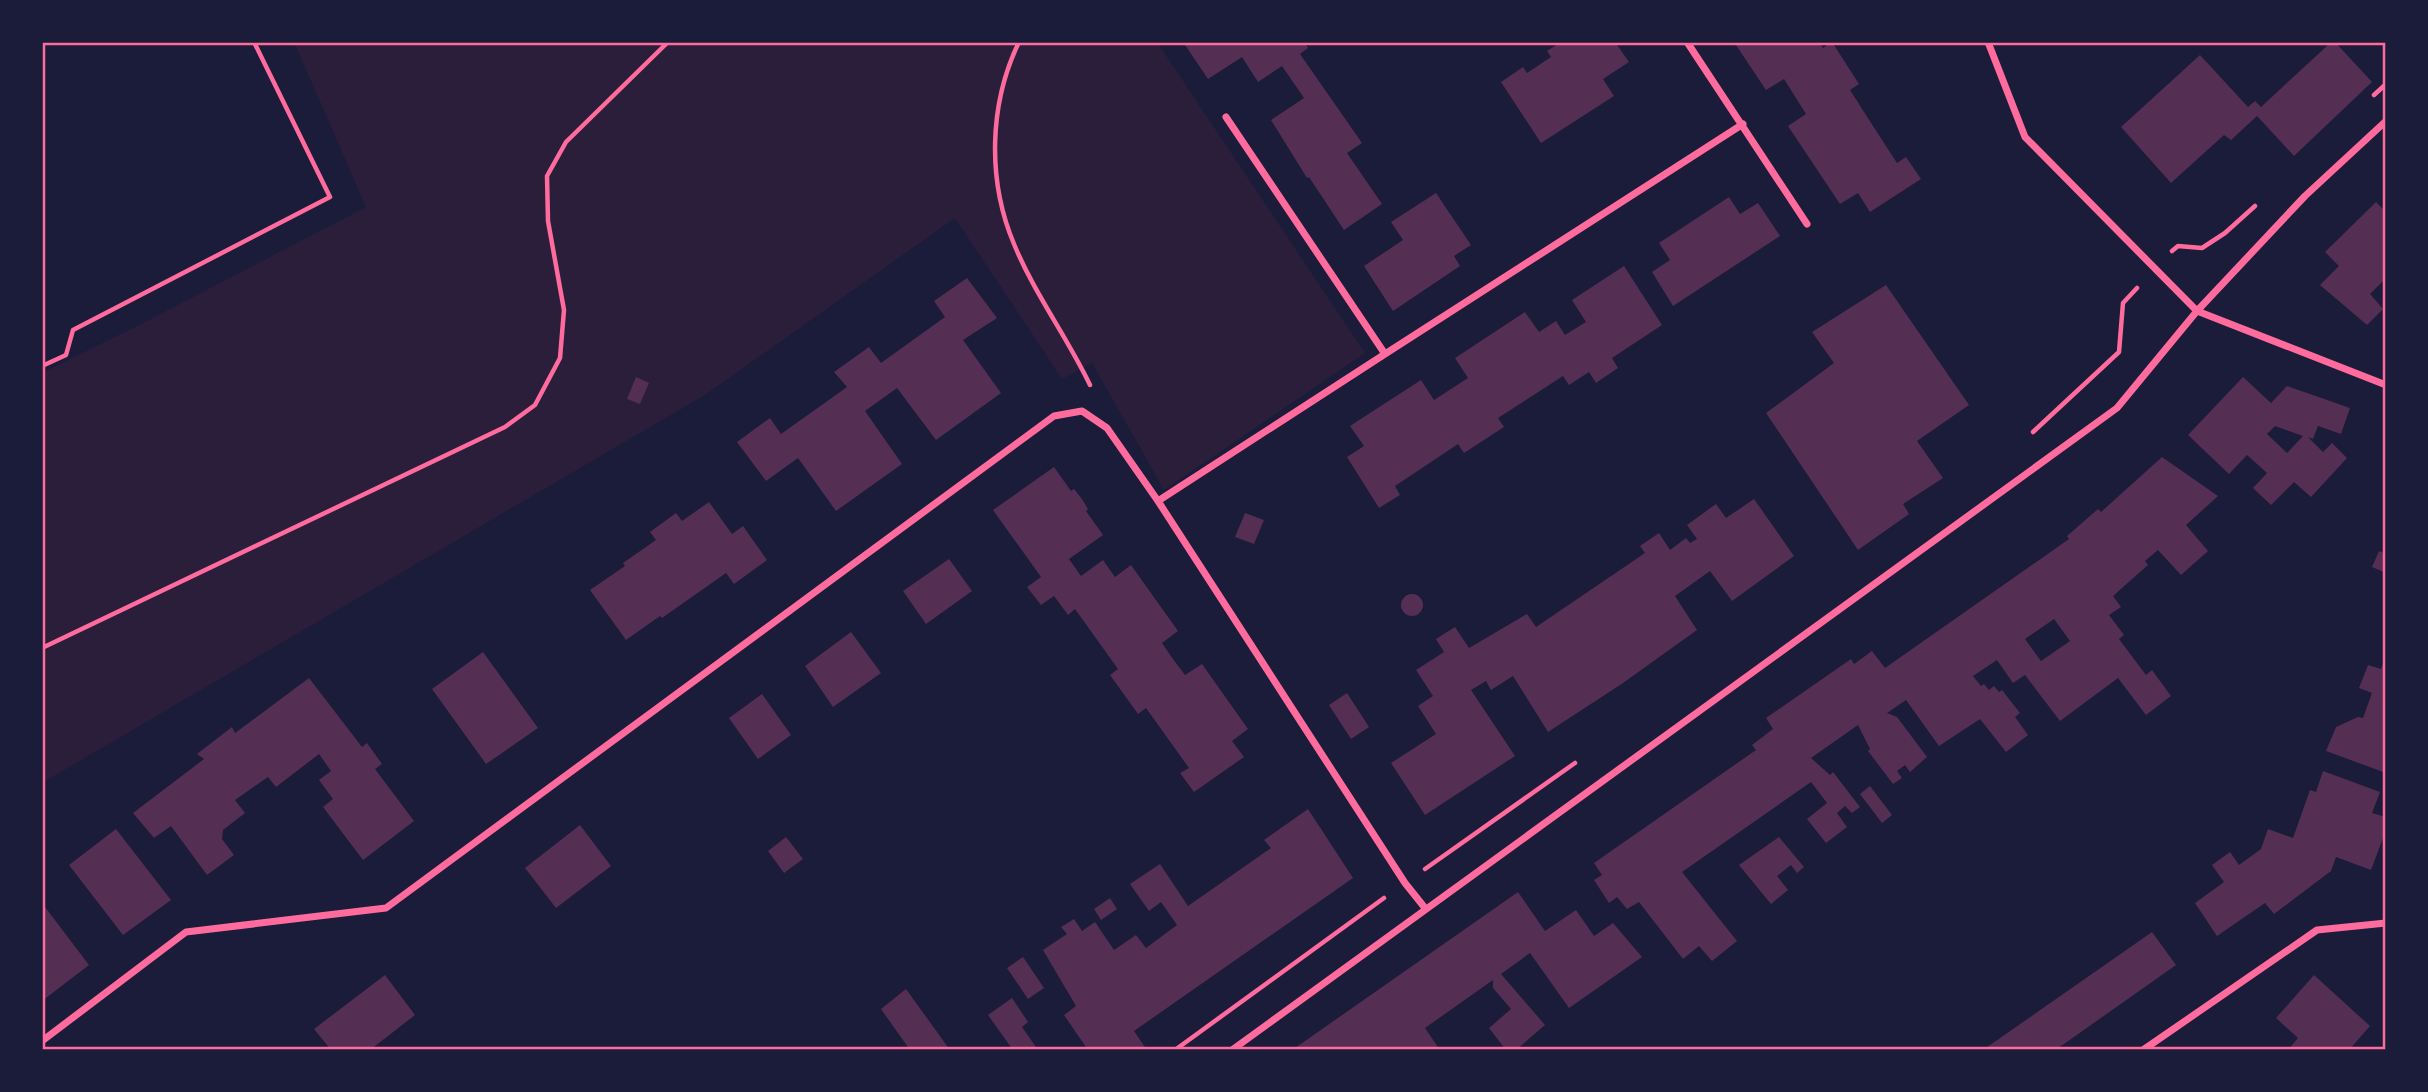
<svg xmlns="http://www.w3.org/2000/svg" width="2428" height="1092" font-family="'Nunito Sans',sans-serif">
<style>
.green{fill:#2a1e3b}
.building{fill:#542f53;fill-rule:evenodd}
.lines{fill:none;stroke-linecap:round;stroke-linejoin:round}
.path{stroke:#ff6b9d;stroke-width:4.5}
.minor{stroke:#ff6b9d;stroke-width:7}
.neatline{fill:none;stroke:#ff6b9d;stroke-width:2.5}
</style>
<rect width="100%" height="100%" fill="#1b1b3a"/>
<path class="green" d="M 294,42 L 1157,42 L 1365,353 L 1164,490 L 1092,363 L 1062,379 L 955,218 L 705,395 L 42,783 L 42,373 L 141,324 L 366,207 Z"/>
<path class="building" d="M 1183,42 L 1304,42 L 1308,48 L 1300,54 L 1362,143 L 1347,153 L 1382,204 L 1344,230 L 1309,177 L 1307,178 L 1271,120 L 1304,98 L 1282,66 L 1258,82 L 1242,57 L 1208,79 Z
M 1561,42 L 1615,42 L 1629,62 L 1603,79 L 1614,96 L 1541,143 L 1501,82 L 1523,67 L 1527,73 L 1551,57 L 1547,51 Z
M 1734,42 L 1819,42 L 1823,48 L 1832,42 L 1859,84 L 1850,90 L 1873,126 L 1897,163 L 1906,157 L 1921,179 L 1870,212 L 1858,193 L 1840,204 L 1788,126 L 1806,114 L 1784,79 L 1766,90 Z
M 2325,42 L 2335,42 L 2372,82 L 2294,156 L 2257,116 L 2231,140 L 2224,135 L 2171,183 L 2121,127 L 2200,55 L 2248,107 L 2255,101 L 2261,107 L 2328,45 Z
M 1436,193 L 1471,245 L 1454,256 L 1460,266 L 1393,311 L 1364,266 L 1403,240 L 1391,222 Z
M 1729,197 L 1740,214 L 1758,203 L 1780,236 L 1673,306 L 1652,272 L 1670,260 L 1659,243 Z
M 2376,202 L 2386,212 L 2386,278 L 2370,294 L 2383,309 L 2367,325 L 2320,285 L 2339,266 L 2325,252 Z
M 1624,266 L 1662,325 L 1612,358 L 1618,368 L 1596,383 L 1589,372 L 1569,385 L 1563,376 L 1498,418 L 1504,427 L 1464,453 L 1458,444 L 1395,486 L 1400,495 L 1379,508 L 1347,457 L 1364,446 L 1350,426 L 1421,380 L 1434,400 L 1468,378 L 1455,358 L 1525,312 L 1539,332 L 1556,321 L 1565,335 L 1586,322 L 1572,300 Z
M 967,278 L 997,318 L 963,340 L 1001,393 L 936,440 L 897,388 L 865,411 L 902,464 L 836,511 L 798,458 L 766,481 L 737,442 L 770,418 L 781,434 L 847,387 L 834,372 L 869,347 L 881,363 L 945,317 L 934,301 Z
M 1886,285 L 1969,405 L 1917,441 L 1943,478 L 1903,504 L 1909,514 L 1858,550 L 1766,413 L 1834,363 L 1812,332 Z
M 636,377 L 649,383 L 640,404 L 627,399 Z
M 2243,377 L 2271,403 L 2287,386 L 2350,408 L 2341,434 L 2318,426 L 2313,439 L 2308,437 L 2323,452 L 2332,443 L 2347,458 L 2311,497 L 2294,482 L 2271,505 L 2253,488 L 2267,473 L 2247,455 L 2229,474 L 2188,435 ZM 2275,426 L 2303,436 L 2287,453 L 2267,434 Z
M 2162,457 L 2218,496 L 2186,525 L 2208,551 L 2181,575 L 2158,550 L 2145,561 L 2148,565 L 2113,596 L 2121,607 L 2109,615 L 2124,635 L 2119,639 L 2146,675 L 2152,670 L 2171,696 L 2146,715 L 2118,678 L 2060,721 L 2025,675 L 2013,683 L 1997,660 L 1973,676 L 1981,686 L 1984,684 L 1989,690 L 1994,686 L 1999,692 L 2002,690 L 2020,713 L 2015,717 L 2028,735 L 2006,752 L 1980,719 L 1939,746 L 1906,700 L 1887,713 L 1897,717 L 1927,757 L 1910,772 L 1905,765 L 1897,771 L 1902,778 L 1893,784 L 1868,751 L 1870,749 L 1858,725 L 1811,758 L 1830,775 L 1833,772 L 1860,807 L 1852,813 L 1845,806 L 1837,813 L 1847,827 L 1826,843 L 1807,819 L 1827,803 L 1811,782 L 1682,872 L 1737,941 L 1712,961 L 1699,946 L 1683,959 L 1639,902 L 1627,909 L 1617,897 L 1609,903 L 1594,880 L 1602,875 L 1594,863 L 1756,750 L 1752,745 L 1773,729 L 1766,718 L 1851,659 L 1854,664 L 1872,651 L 1885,668 L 2069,539 L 2067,536 L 2098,509 L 2101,512 ZM 2054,619 L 2070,641 L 2041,661 L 2025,639 Z
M 1054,467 L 1071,491 L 1074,489 L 1082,499 L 1088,509 L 1086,511 L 1103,535 L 1069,559 L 1081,576 L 1103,560 L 1115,577 L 1131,565 L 1178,631 L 1162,643 L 1173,659 L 1185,675 L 1202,664 L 1248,729 L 1232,741 L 1244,757 L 1194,792 L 1180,773 L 1189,768 L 1146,708 L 1138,714 L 1110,675 L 1118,669 L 1075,609 L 1068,615 L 1054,596 L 1041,605 L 1027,587 L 1041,577 L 993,510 Z
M 1754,499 L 1794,556 L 1732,601 L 1710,571 L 1675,596 L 1697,630 L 1623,683 L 1548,732 L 1513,676 L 1491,690 L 1486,681 L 1471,690 L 1515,756 L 1425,815 L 1391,763 L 1436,734 L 1418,706 L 1433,696 L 1416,670 L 1444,652 L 1436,639 L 1455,627 L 1469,648 L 1527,614 L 1536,627 L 1645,553 L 1640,546 L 1659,533 L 1670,550 L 1686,538 L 1690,543 L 1697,539 L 1687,525 L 1716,504 L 1726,518 Z
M 709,502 L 732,534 L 743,526 L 767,560 L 734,584 L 726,573 L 662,618 L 660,616 L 626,640 L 590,590 L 625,566 L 623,563 L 656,540 L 650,532 L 676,513 L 682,521 Z
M 1245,513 L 1264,520 L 1254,544 L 1235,537 Z
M 2379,551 L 2386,554 L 2386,573 L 2372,567 Z
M 949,559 L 972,591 L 926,624 L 903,591 Z
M1401 605a11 11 0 1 1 22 0a11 11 0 1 1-22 0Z
M 851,632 L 881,673 L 833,707 L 805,666 Z
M 483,652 L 538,728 L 486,764 L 432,689 Z
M 2386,655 L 2386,773 L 2326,751 L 2336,727 L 2358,717 L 2363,718 L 2372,693 L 2359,688 L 2368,665 L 2381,669 Z
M 309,678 L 362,747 L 367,743 L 382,764 L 375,769 L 414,821 L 363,860 L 323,807 L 333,799 L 319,780 L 331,771 L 319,754 L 276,787 L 268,777 L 235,800 L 245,813 L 223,830 L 222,839 L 234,855 L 207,875 L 171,826 L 154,838 L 133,813 L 204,759 L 197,754 L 232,727 L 235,733 Z
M 1347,693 L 1369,727 L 1351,739 L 1329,705 Z
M 762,694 L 791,735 L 758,759 L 729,718 Z
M 2323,771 L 2380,792 L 2372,813 L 2386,817 L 2386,830 L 2371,870 L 2336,857 L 2331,871 L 2274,914 L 2265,903 L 2217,936 L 2195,903 L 2224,882 L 2212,865 L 2230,852 L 2239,865 L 2261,849 L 2268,829 L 2293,838 L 2310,790 L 2316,792 Z
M 1870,786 L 1892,815 L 1882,823 L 1860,794 Z
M 1308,809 L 1353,878 L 1134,1031 L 1147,1050 L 1088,1050 L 1064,1015 L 1076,1006 L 1043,950 L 1067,934 L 1061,927 L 1074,919 L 1082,931 L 1095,922 L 1114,950 L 1136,935 L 1146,948 L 1177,925 L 1161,902 L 1149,911 L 1130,884 L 1160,864 L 1188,906 L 1271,848 L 1264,840 Z
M 580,825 L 611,866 L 556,908 L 525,868 Z
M 116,829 L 171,900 L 123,935 L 69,865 Z
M 786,837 L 803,859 L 784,873 L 768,851 Z
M 1779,837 L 1804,867 L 1797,873 L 1791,865 L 1777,876 L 1788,890 L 1771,904 L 1739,865 Z
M 1518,892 L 1545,931 L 1576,910 L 1594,936 L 1613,923 L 1642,957 L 1569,1008 L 1530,953 L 1501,974 L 1545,1025 L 1516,1050 L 1506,1050 L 1489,1028 L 1511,1009 L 1493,988 L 1493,980 L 1425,1028 L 1440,1050 L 1296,1050 L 1295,1048 Z
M 1110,898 L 1117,909 L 1101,920 L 1094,909 Z
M 42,903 L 89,965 L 42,1001 Z
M 2152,932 L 2176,965 L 2064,1044 L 2054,1050 L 1983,1050 Z
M 1023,957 L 1044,988 L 1028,999 L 1007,968 Z
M 385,975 L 415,1015 L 370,1050 L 331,1050 L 314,1029 Z
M 2314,975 L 2370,1026 L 2349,1050 L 2288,1050 L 2298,1038 L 2276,1018 Z
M 906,989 L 950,1050 L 910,1050 L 881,1009 Z
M 1012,998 L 1028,1022 L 1022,1027 L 1038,1050 L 1013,1050 L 988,1015 Z"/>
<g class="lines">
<path class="path" d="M 1019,42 C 989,104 987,180 1014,244 C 1034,293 1067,337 1090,385
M 2374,95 L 2386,84
M 2172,251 L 2178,246 L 2202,248 L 2225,233 L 2255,206
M 42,366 L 66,355 L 73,330 L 330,197 L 254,42
M 2033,432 L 2119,352 L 2123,303 L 2137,288
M 42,648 L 505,427 L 535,405 L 560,358 L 564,310 L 548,221 L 547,176 L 566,142 L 668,42
M 1425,869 L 1575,763
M 1175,1050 L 1384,898"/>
<path class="minor" d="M 1687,42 L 1807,224
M 1988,42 L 2025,137 L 2197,311 L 2386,385
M 1385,354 L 1743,124
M 1158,501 L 1385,354 L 1226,117
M 42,1041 L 186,932 L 386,908 L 1054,416 L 1082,411 L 1107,428 L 1158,501 L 1405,883 L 1425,908
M 1232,1050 L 2117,408 L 2197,311 L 2305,196 L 2386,121
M 2143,1050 L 2317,930 L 2386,923"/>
</g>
<rect width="2428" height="1092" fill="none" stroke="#1b1b3a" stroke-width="88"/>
<rect x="44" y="44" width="2340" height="1004" class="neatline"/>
</svg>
